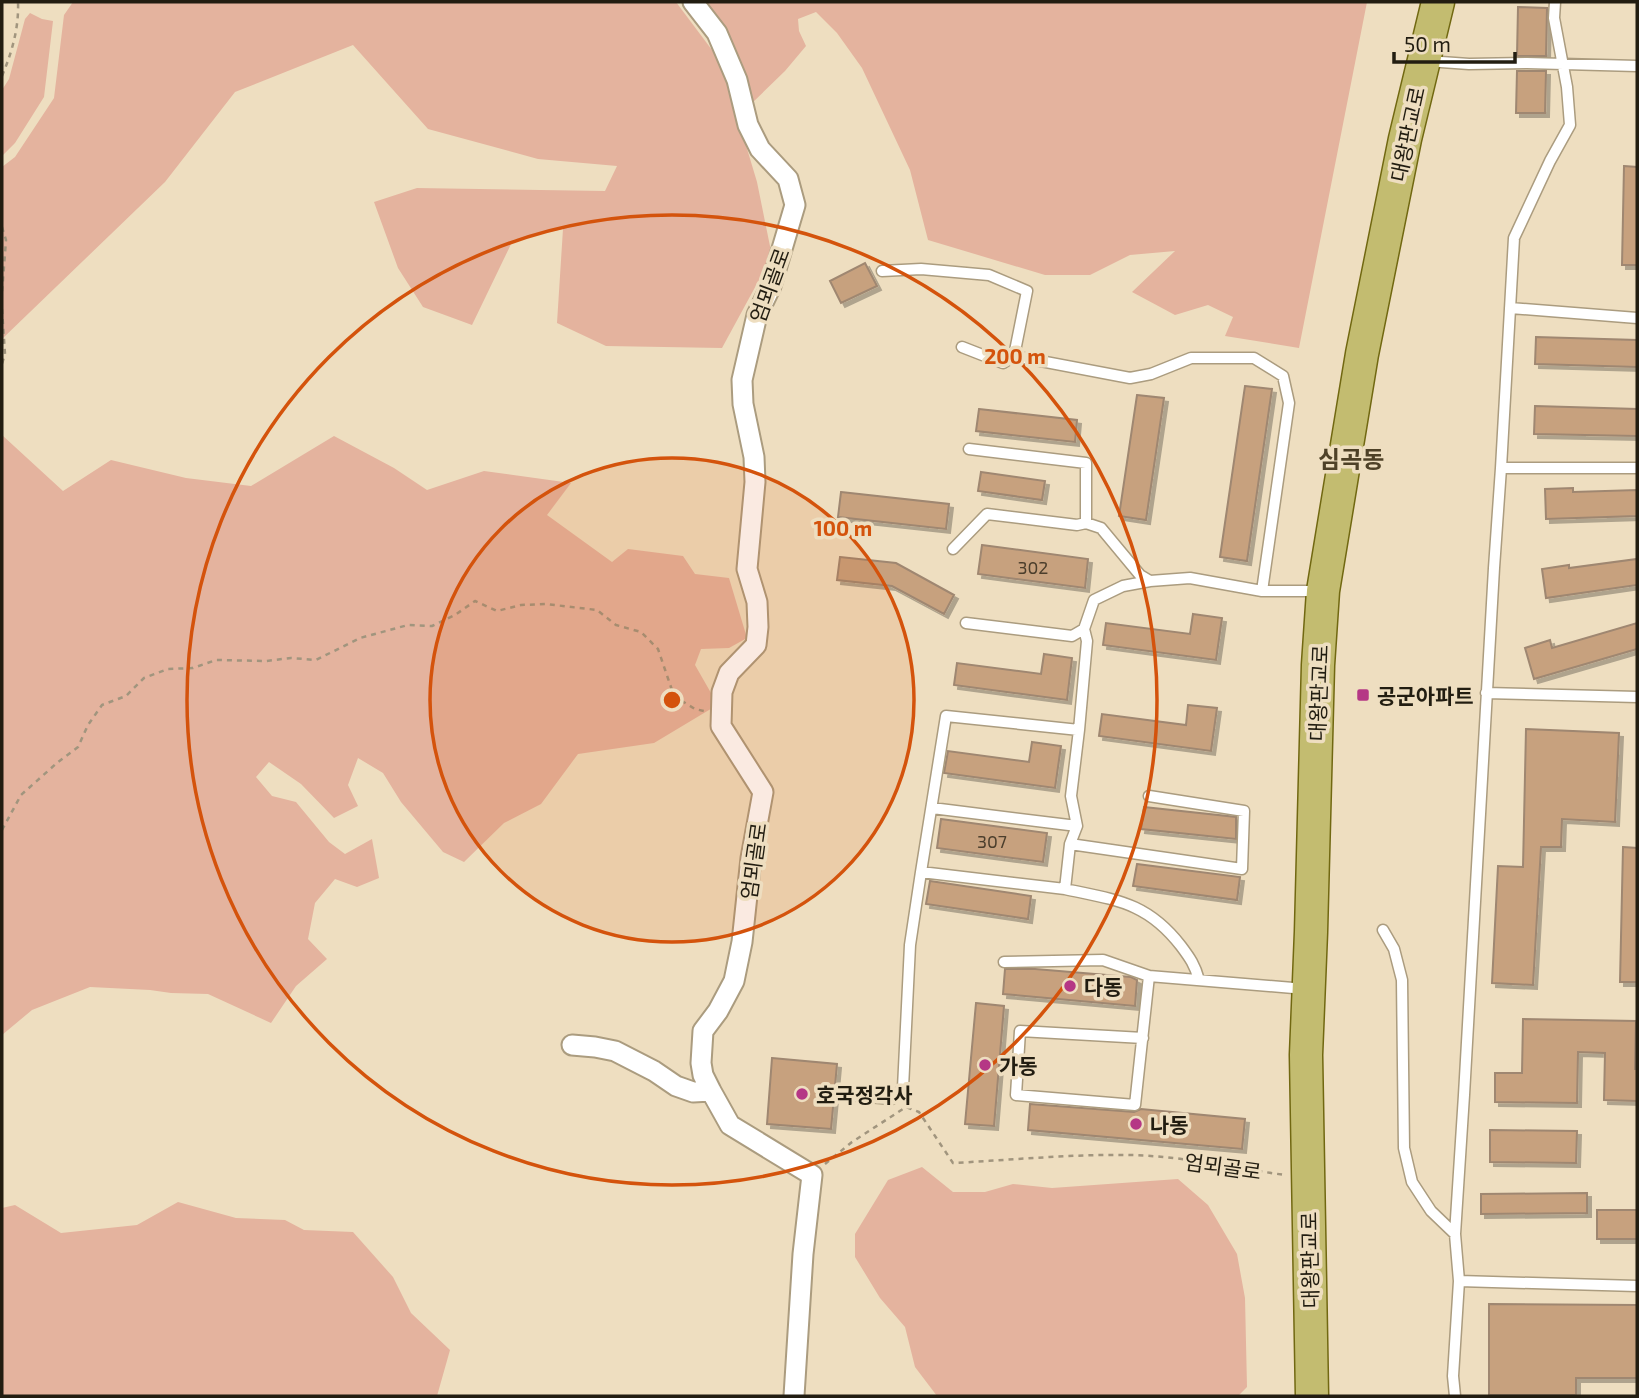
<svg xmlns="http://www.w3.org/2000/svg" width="1639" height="1398" font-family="'Exo 2','Noto Sans KR',sans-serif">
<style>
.green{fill:#e4b39e}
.building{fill:#c7a17e;stroke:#9f8771;stroke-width:2;filter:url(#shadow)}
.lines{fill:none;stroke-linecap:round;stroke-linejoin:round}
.lane-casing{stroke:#ab9c7f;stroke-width:13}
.street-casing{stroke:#ab9c7f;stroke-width:23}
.primary-casing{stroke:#716811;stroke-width:35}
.path{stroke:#a1957e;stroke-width:2.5;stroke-dasharray:5 5;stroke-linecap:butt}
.lane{stroke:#fff;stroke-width:10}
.street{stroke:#fff;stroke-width:19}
.primary{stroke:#c3bc70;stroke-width:32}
.ring{fill:none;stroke:#d4530c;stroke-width:3.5}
.poi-dot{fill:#b53785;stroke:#eedec0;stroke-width:2.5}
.labels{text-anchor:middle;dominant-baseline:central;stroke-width:7;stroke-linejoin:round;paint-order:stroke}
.number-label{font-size:18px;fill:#4b3e2c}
.street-label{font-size:21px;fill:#221d11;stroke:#eedec0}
.poi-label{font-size:21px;font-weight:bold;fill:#221d11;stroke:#eedec0;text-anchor:start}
.quarter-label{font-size:24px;font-weight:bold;fill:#4e4127;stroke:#eedec0}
.centre{fill:#d4530c;stroke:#eedec0;stroke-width:3.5}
.ring-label{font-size:21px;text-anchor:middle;font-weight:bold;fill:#d4530c;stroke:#eedec0;stroke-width:7;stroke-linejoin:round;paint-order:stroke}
</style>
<defs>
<filter id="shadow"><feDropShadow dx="4" dy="4" stdDeviation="0" flood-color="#0004"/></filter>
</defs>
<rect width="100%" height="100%" fill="#eedec0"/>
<path class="green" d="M 73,2 L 676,2 L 721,62 L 757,182 L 772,256 L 722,348 L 606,346 L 557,323 L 563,229 L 513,240 L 472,325 L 423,307 L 398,268 L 374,202 L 417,188 L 605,191 L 617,166 L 538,159 L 428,129 L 353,45 L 235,92 L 165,182 L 2,339 L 2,167 L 15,157 L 54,98 L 64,15 Z
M 703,2 L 1367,2 L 1299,348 L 1225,336 L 1233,317 L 1208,305 L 1175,315 L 1132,292 L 1175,251 L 1130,255 L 1090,275 L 1045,275 L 928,240 L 910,170 L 862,68 L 837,33 L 816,12 L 798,19 L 799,31 L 806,46 L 785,71 L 750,105 Z
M 30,13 L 42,19 L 53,21 L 44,97 L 15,143 L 2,156 L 2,90 L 9,79 L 25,19 Z
M 2,435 L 63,491 L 111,460 L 186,478 L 251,486 L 334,436 L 394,468 L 427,490 L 484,471 L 571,483 L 547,515 L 612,562 L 628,549 L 683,556 L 695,574 L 729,578 L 747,638 L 729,648 L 701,649 L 695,665 L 711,693 L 714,707 L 654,743 L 578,754 L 541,804 L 504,823 L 464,862 L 443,852 L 401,802 L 383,773 L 358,758 L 348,785 L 358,806 L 334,818 L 301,784 L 269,762 L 256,777 L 272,796 L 296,802 L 329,842 L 345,854 L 372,839 L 379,878 L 357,887 L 335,879 L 315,903 L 308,939 L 327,959 L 296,986 L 271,1023 L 208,994 L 171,993 L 150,990 L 90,987 L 32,1010 L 2,1035 Z
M 922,1167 L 953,1192 L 985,1192 L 1013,1184 L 1052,1188 L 1178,1179 L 1208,1205 L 1237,1254 L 1245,1298 L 1247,1387 L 1238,1396 L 937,1396 L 915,1367 L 905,1327 L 880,1298 L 855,1257 L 855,1234 L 888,1180 Z
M 178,1202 L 236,1218 L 285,1220 L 304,1230 L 353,1232 L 393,1277 L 411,1313 L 450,1350 L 437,1396 L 2,1396 L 2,1208 L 15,1205 L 61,1233 L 137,1225 Z"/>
<path class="building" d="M 1518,7 L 1547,8 L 1546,56 L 1517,56 Z
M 1517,71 L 1546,71 L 1545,113 L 1516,113 Z
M 1624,166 L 1637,167 L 1637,265 L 1622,265 Z
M 865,263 L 877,286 L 841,303 L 830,281 Z
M 1536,337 L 1637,340 L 1637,367 L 1535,364 Z
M 1245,386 L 1272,389 L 1247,561 L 1220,557 Z
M 1137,395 L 1164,398 L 1146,520 L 1119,516 Z
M 1535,406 L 1637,409 L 1637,436 L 1534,434 Z
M 979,409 L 1077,420 L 1075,442 L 976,431 Z
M 981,472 L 1045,481 L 1042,500 L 978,491 Z
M 1573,488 L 1573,492 L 1637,490 L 1637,516 L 1546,519 L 1545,489 Z
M 841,492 L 949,504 L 946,529 L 838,517 Z
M 982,545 L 1088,559 L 1085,588 L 978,574 Z
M 840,557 L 896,563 L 954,595 L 944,614 L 892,586 L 837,580 Z
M 1637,559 L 1637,585 L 1546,598 L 1542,569 L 1569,565 L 1569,568 Z
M 1193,614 L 1222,618 L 1216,660 L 1103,645 L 1106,623 L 1190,634 Z
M 1637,623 L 1637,649 L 1534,679 L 1525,648 L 1550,640 L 1552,648 Z
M 1044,654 L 1072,658 L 1067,700 L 954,685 L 957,663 L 1041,674 Z
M 1188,705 L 1217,708 L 1211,751 L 1099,736 L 1102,714 L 1186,725 Z
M 1526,729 L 1619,733 L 1615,822 L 1562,819 L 1561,847 L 1541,847 L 1533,985 L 1492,983 L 1498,866 L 1523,867 Z
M 1032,742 L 1061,746 L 1055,788 L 944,773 L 948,751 L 1029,762 Z
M 1144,807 L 1236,817 L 1236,839 L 1141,829 Z
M 941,819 L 1047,833 L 1043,862 L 937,848 Z
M 1623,847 L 1637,848 L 1637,982 L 1620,982 Z
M 1137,864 L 1240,877 L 1237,900 L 1133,886 Z
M 930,881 L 1031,896 L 1028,919 L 926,904 Z
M 1005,969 L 1035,969 L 1131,977 L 1137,980 L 1135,1006 L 1003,994 Z
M 976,1003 L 1004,1006 L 994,1126 L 965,1124 Z
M 1523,1019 L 1636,1021 L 1635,1069 L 1637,1069 L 1637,1101 L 1604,1100 L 1605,1053 L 1578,1052 L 1577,1103 L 1495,1102 L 1495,1073 L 1522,1073 Z
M 772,1058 L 837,1064 L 831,1129 L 767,1124 Z
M 1030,1104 L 1134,1112 L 1141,1109 L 1245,1119 L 1242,1149 L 1028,1130 Z
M 1490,1130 L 1577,1131 L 1576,1163 L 1490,1162 Z
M 1587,1193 L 1587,1213 L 1481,1214 L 1481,1194 Z
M 1597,1210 L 1637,1210 L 1637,1239 L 1597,1239 Z
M 1489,1304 L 1637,1305 L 1637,1378 L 1576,1378 L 1576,1395 L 1489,1395 Z"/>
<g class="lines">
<defs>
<path id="lane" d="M 1555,2 L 1554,18 L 1567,87 L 1570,125 L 1550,161 L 1514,238 L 1501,468 L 1494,568 L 1464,1095 L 1455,1234 L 1459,1281 L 1637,1286
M 1427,61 L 1469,64 L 1527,63 L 1637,66
M 882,271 L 921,269 L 989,275 L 1027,291 L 1014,356 L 1130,378 L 1151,374 L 1191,358 L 1254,358 L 1283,376 L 1289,403 L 1262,591
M 1510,308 L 1637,318
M 962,347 L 1003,363 L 1014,356
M 969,449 L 1086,463 L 1086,523 L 1101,528 L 1140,575 L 1150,581
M 1501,468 L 1637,468
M 953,549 L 987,514 L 1077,525 L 1086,523
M 966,623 L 1072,636 L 1084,629 L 1094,600 L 1123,586 L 1150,581 L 1190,578 L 1262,591 L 1319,591
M 1486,693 L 1637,697
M 932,808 L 1077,826
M 1070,844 L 1242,869 L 1244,811 L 1149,796
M 921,872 L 946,716 L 1079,730
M 1065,889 C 1116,900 1147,902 1181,946 C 1190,958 1195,965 1199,980
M 1383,930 L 1394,949 L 1402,980 L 1404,1148 L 1412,1182 L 1431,1211 L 1455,1234
M 1004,962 L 1103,960 L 1149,976 L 1305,989
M 1143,1038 L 1020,1031 L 1016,1095 L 1135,1105 L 1149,976
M 857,1096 L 892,1099 L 903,1088 L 910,945 L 921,872 L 1065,889 L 1070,844 L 1077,826 L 1071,796 L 1079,730 L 1087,641 L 1084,629
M 1455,1396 L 1453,1376 L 1459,1281"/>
<path id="street" d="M 693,2 L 717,33 L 737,80 L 748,125 L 760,149 L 788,179 L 795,205 L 771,286 L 757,315 L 742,380 L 743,404 L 754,457 L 755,482 L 747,569 L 757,602 L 758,627 L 756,645 L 729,673 L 722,692 L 721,726 L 763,792 L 751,858 L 742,942 L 734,981 L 718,1011 L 703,1031 L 701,1063 L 703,1075 L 711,1091 L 730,1125 L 812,1175 L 803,1254 L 794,1396
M 572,1045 L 595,1047 L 615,1051 L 654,1071 L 676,1086 L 693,1092 L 711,1091"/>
<path id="primary" d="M 1312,1396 L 1306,1055 L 1311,932 L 1318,665 L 1323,591 L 1362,354 L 1405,139 L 1438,2"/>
</defs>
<use href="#lane" class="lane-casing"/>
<use href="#street" class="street-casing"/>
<use href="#primary" class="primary-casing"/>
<path class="path" d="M 2,76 C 12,52 19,28 18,2
M 2,227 L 6,240 L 2,293
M 2,309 L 5,354 L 2,364
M 2,830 L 21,795 L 58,762 L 78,747 L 88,725 L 102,705 L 126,696 L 144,678 L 168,669 L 193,668 L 216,660 L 266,661 L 291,658 L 316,660 L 360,638 L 408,625 L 432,626 L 455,615 L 475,601 L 497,611 L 521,605 L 546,604 L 597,610 L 616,625 L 641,632 L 658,649 L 674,696 L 695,709 L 704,711
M 825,1164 L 852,1142 L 906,1107 L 919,1112 L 953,1163 C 1012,1160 1071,1154 1130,1155 C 1182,1156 1234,1168 1285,1175"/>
<use href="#lane" class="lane"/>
<use href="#street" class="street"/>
<use href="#primary" class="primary"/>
</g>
<circle cx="672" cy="700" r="242" fill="#d4530c" fill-opacity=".12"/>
<g class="ring">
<circle cx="672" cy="700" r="242"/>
<circle cx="672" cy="700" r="485"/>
</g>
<g class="poi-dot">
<rect x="1356" y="688" width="14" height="14" rx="3.5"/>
<circle cx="1070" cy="986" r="7"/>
<circle cx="985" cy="1065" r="7"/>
<circle cx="802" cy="1094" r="7"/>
<circle cx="1136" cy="1124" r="7"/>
</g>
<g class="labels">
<g class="number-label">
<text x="1033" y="567">302</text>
<text x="992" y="841">307</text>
</g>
<g class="street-label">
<text transform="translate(1407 134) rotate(-78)">대왕판교로</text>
<text transform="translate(769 285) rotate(-70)">엄뫼골로</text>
<text transform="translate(1318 693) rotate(-88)">대왕판교로</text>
<text transform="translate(753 861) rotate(-82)">엄뫼골로</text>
<text transform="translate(1223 1166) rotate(8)">엄뫼골로</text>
<text transform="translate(1309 1260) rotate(-91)">대왕판교로</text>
</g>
<g class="poi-label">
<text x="1377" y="695">공군아파트</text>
<text x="1084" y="986">다동</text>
<text x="999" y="1065">가동</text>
<text x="816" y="1094">호국정각사</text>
<text x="1150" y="1124">나동</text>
</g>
<g class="quarter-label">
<text x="1351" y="458">심곡동</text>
</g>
</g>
<circle cx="672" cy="700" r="10" class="centre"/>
<g class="ring-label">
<text x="1015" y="364">200 m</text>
<text x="843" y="536">100 m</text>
</g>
<rect width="1639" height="1398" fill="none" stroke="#221d11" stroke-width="7"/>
<path d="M1394 52v10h121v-10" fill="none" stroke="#221d11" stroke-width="3.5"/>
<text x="1404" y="52" font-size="21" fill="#221d11" stroke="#eedec0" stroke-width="5" paint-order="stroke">50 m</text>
</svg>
